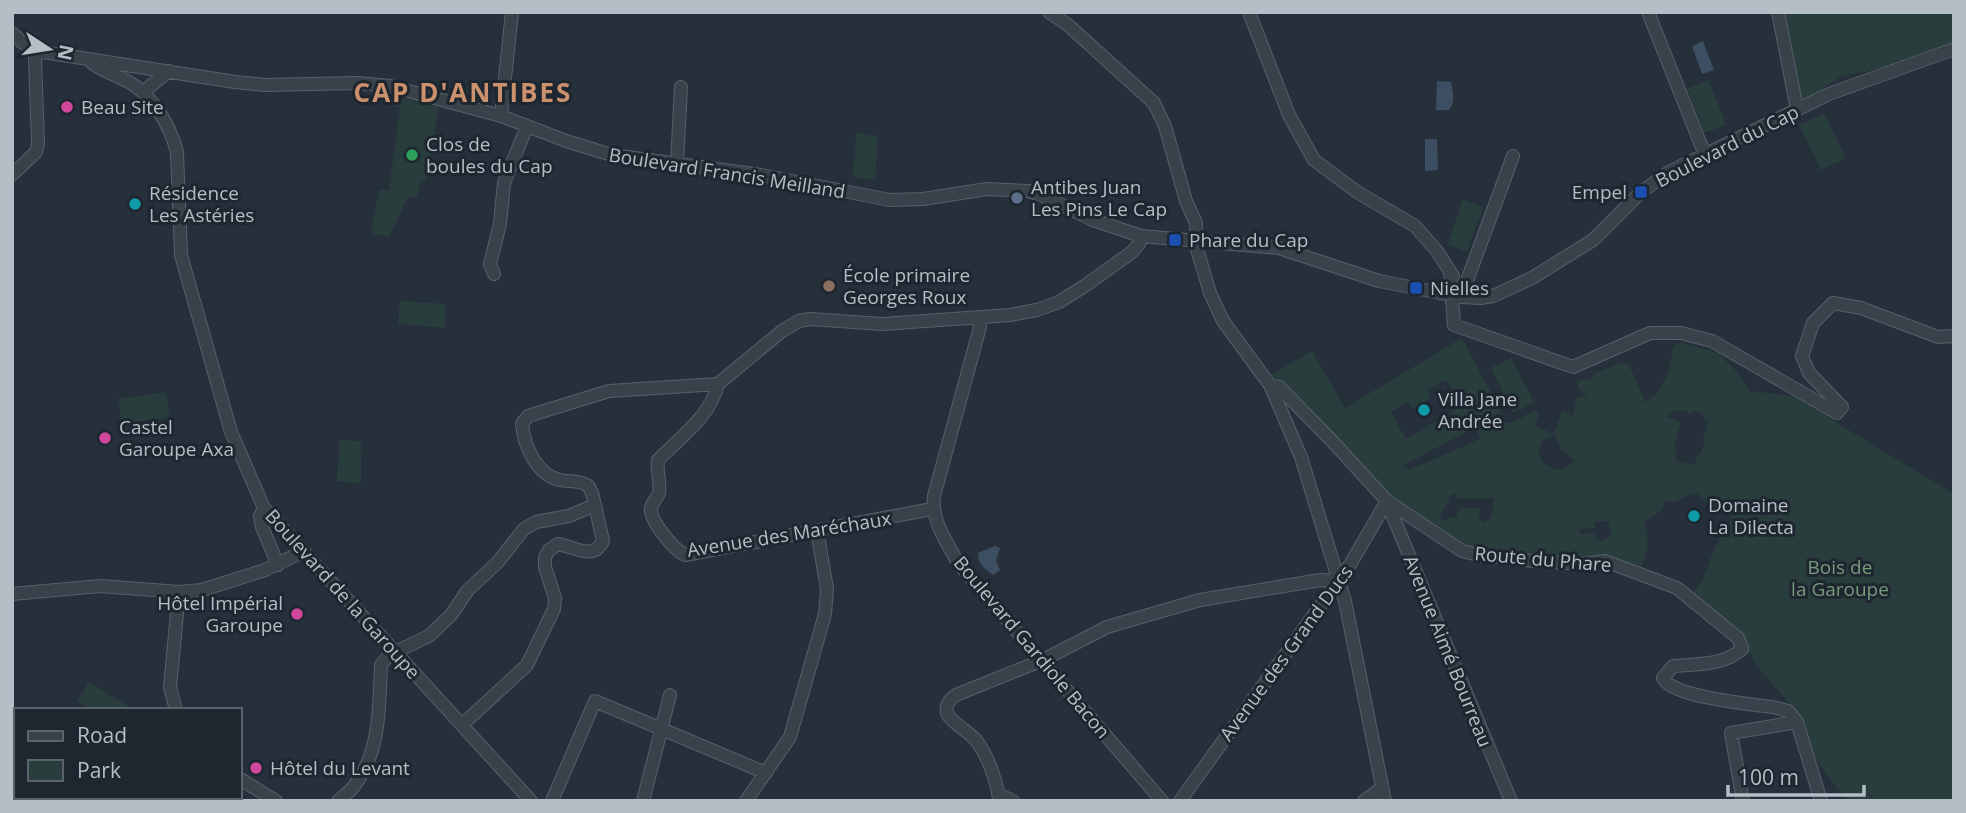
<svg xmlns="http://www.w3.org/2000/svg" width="1966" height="813" font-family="'Open Sans',sans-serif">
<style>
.green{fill:#293d3d;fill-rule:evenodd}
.water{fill:#3d4e62}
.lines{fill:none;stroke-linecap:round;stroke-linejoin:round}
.minor-casing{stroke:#576069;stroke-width:14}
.minor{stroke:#39424b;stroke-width:12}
.hotel-dot{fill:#d1479c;stroke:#1e2730;stroke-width:2.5}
.leisure-dot{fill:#2e9e5b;stroke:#1e2730;stroke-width:2.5}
.transit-dot{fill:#1a4fb4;stroke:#1e2730;stroke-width:2.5}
.service-dot{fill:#5c6f8a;stroke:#1e2730;stroke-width:2.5}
.culture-dot{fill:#0f9aa8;stroke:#1e2730;stroke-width:2.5}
.education-dot{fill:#8d6e63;stroke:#1e2730;stroke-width:2.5}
.labels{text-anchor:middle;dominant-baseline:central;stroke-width:6;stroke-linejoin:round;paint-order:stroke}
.poi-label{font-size:19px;fill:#b5bdc7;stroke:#1e2730;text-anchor:start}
.street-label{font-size:19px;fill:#b5bdc7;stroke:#1e2730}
.park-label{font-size:19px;fill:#759a7c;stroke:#1e2730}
.district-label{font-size:26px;font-weight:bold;letter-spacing:2px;fill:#cb906c;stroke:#1e2730}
</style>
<rect width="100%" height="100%" fill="#26303b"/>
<path class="green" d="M 1780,12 L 1954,12 L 1954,43 L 1890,67 L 1842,76 L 1802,102 Z
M 1709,80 L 1726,125 L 1704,133 L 1687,88 Z
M 396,97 L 439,107 L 426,182 L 420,181 L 417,198 L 408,197 L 389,237 L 374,234 L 371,229 L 379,190 L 389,190 L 400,107 L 394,106 Z
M 1824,113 L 1846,158 L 1821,170 L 1799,125 Z
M 856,133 L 878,136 L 875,180 L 853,177 Z
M 1463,200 L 1483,207 L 1467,252 L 1447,245 Z
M 400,301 L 446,304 L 445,328 L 398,324 Z
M 1462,338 L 1501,412 L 1496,415 L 1503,423 L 1511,423 L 1534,411 L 1539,413 L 1535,426 L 1554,434 L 1561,412 L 1565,411 L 1573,416 L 1576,399 L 1588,395 L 1578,389 L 1577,382 L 1581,379 L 1589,380 L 1596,373 L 1622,362 L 1629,365 L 1645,402 C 1664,393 1671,367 1673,347 L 1679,342 L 1718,353 L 1738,373 L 1750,391 L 1800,397 L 1837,423 L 1954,494 L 1954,801 L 1847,801 L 1818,763 L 1796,711 L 1756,665 L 1742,636 L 1691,596 L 1703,579 L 1715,547 L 1734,514 L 1711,507 L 1698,494 L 1691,494 L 1673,503 L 1669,500 L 1663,503 L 1663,509 L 1644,523 C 1650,540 1648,549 1642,566 L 1633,570 L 1478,555 L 1387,501 L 1343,446 L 1272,374 L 1312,351 L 1345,408 ZM 1446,380 L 1462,406 L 1406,439 L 1391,412 L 1408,402 L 1412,409 L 1431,398 L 1428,390 ZM 1683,410 L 1691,414 L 1694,411 L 1702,413 L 1704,418 L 1708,422 L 1703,438 L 1705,440 L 1701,454 L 1698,454 L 1694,465 L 1675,460 L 1677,448 L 1674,447 L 1681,422 L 1666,417 L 1673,411 ZM 1475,427 L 1480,439 L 1409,470 L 1403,466 ZM 1555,435 L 1561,450 L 1575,461 L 1566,467 L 1556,470 L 1543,463 L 1538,451 L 1543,440 ZM 1455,493 L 1457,498 L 1493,498 L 1493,508 L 1490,519 L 1484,522 L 1479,519 L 1480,508 L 1460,508 L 1455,518 L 1452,517 L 1444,521 L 1440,515 L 1450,500 L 1449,496 ZM 1608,521 L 1611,535 L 1602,541 L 1596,540 L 1595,533 L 1580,534 L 1580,529 L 1595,528 L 1595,522 Z
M 1511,358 L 1534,402 L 1513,413 L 1491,368 Z
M 166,392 L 170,417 L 122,424 L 118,399 Z
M 339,440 L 362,441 L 361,483 L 337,481 Z
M 89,682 L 128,706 L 126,710 L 91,710 L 77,701 Z"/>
<path class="water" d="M 1703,41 L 1714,70 L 1702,74 L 1692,46 Z
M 1437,81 L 1451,82 C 1453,93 1456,101 1449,110 L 1436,110 Z
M 1425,139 L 1437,139 L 1438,170 L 1425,171 Z
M 995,546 L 1000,548 L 996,561 L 1000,570 L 993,575 C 984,568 978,565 978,553 Z"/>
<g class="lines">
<defs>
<path id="minor" d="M 1049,12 L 1068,25 L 1154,103 L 1165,126 L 1186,201 L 1196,223 L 1197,249 L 1210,293 L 1223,321 L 1270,385 L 1301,457 L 1345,601 L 1385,801
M 1249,12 L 1289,115 L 1314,160 L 1357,192 L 1415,226 L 1437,251 L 1453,276
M 1648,12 L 1705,155
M 1778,12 L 1797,109
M 12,33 L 23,43 L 43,52 L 235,82 L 265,85 L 357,83 L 390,86 L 501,116 L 569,142 L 612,155 L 761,175 L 890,200 L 923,199 L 987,189 L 1028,191 L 1041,195 L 1093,220 L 1141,236 L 1279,248 L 1379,281 L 1461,297 L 1480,298 L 1493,296 L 1532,278 L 1593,240 L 1641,192 L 1669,172 L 1829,94 L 1954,49
M 92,63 C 103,71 115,75 127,81 C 152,94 170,125 177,152 L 181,255 L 231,432 L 264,508 L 531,801
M 148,88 L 169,71
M 501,116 L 512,12
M 677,164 L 681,87
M 12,175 L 36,152 L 38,143 L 35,59 L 37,50
M 1450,271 L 1454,325 L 1573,367 L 1650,333 L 1681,333 L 1712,341 L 1837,413 L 1842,407 L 1809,373 L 1802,356 L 1813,323 L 1833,303 L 1861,308 L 1938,337 L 1954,336
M 494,274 L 490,264 L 500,224 L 504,183 L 527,126
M 1461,297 L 1513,156
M 979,317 L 980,327 L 934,496 C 931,521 947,542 958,563 L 1162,801
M 718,384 C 712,414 679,439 658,460 C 656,471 661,482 659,493 C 657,498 652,503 651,508 C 649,520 674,550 685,555 L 932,509
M 1270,385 L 1279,387 L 1333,442 L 1387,501 L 1462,551 L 1478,555 L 1534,561 L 1582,564 L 1605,561 L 1677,588 L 1738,638 L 1742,649 C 1723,666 1697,664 1673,666 L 1663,678 C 1673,698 1754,704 1777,708 L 1788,711 L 1797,722 L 1821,801
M 1387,502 L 1511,801
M 264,508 L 260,516 L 262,527 L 278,565
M 12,594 L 100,586 L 179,592 L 202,590 L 265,570 L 302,552
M 176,710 L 170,687 L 179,592
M 462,725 L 527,665 L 554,609 L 555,598 L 545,567 L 545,557 L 549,550 L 558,544 C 575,547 593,561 603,541 L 595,505
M 240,779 L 276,801
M 998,794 L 1013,801
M 338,801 C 343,796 350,792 354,786 C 381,752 379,705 381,665 L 389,655 L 429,636 L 451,615 L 468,590 L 497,563 L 524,529 L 536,522 L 569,516 L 595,505 C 593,499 593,490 587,485 C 580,480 569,482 560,480 C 536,475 524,445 522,424 L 528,416 L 609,391 L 718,384 L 782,331 L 799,321 L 810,319 L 882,324 L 1010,315 L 1037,310 L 1059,302 L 1086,285 L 1132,252 L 1139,244 L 1141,236
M 552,801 L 595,701 L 766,773
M 643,801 L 670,695
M 746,801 L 790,737 L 825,614 L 827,589 L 817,530
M 1000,801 C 996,781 988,755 975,739 C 968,732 949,720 947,713 C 945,704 950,700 956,695 L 1043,660 L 1107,627 L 1200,600 L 1320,580 L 1339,581
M 1180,801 L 1351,563 L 1387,501
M 1364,801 L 1382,788
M 1743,801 L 1731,733 L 1797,722"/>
</defs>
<use href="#minor" class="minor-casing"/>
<use href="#minor" class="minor"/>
</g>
<g class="hotel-dot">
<circle cx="67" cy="107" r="7"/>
<circle cx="105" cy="438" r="7"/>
<circle cx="297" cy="614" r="7"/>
<circle cx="256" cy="768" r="7"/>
</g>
<circle class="leisure-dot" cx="412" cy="155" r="7"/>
<g class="transit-dot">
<rect x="1634" y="185" width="14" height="14" rx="3.5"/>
<rect x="1168" y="233" width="14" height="14" rx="3.5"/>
<rect x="1409" y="281" width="14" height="14" rx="3.5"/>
</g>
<circle class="service-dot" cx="1017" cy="198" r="7"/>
<g class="culture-dot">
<circle cx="135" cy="204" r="7"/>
<circle cx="1424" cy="410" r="7"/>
<circle cx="1694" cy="516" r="7"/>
</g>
<circle class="education-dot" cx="829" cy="286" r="7"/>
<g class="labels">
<g class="poi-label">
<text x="81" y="107">Beau Site</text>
<text x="426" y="144">Clos de<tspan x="426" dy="22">boules du Cap</tspan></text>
<text x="1031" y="187">Antibes Juan<tspan x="1031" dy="22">Les Pins Le Cap</tspan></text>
<text x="1627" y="192" text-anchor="end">Empel</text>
<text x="149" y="193">Résidence<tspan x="149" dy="22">Les Astéries</tspan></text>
<text x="1189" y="240">Phare du Cap</text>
<text x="843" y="275">École primaire<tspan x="843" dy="22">Georges Roux</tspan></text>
<text x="1430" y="288">Nielles</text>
<text x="1438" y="399">Villa Jane<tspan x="1438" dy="22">Andrée</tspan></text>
<text x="119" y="427">Castel<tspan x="119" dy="22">Garoupe Axa</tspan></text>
<text x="1708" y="505">Domaine<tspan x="1708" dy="22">La Dilecta</tspan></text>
<text x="283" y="603" text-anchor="end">Hôtel Impérial<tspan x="283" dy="22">Garoupe</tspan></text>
<text x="270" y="768">Hôtel du Levant</text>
</g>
<g class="street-label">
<text transform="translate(1727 146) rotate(-27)">Boulevard du Cap</text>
<text transform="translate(727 173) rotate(9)">Boulevard Francis Meilland</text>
<text transform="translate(789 534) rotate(-9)">Avenue des Maréchaux</text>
<text transform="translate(1543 559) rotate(5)">Route du Phare</text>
<text transform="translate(343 594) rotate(48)">Boulevard de la Garoupe</text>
<text transform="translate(1032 647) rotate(50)">Boulevard Gardiole Bacon</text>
<text transform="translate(1448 651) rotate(68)">Avenue Aimé Bourreau</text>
<text transform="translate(1286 653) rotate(-54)">Avenue des Grand Ducs</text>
</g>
<g class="park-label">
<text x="1840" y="567">Bois de<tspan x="1840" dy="22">la Garoupe</tspan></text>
</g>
<g class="district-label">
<text x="463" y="92">CAP D'ANTIBES</text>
</g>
</g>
<rect width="1966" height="813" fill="none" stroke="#b5bdc7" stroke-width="28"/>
<rect x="14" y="708" width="228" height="91" fill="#1e2730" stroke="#5a636c" stroke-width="2"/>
<rect x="28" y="731" width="35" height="10" fill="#39424b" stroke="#5a636c" stroke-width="2"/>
<text x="77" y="743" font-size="21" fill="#b5bdc7">Road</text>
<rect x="28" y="760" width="35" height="21" fill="#293d3d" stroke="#5a636c" stroke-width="2"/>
<text x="77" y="778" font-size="21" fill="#b5bdc7">Park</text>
<g transform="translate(49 49) rotate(102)" stroke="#1e2730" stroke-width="5" paint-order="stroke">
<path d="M0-5L12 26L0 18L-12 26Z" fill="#b5bdc7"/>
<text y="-10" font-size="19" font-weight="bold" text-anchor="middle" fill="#b5bdc7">N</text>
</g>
<path d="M1728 785v10h136v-10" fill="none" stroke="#b5bdc7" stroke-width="3.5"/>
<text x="1738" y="785" font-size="21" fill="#b5bdc7" stroke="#1e2730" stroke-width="5" paint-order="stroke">100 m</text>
</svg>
